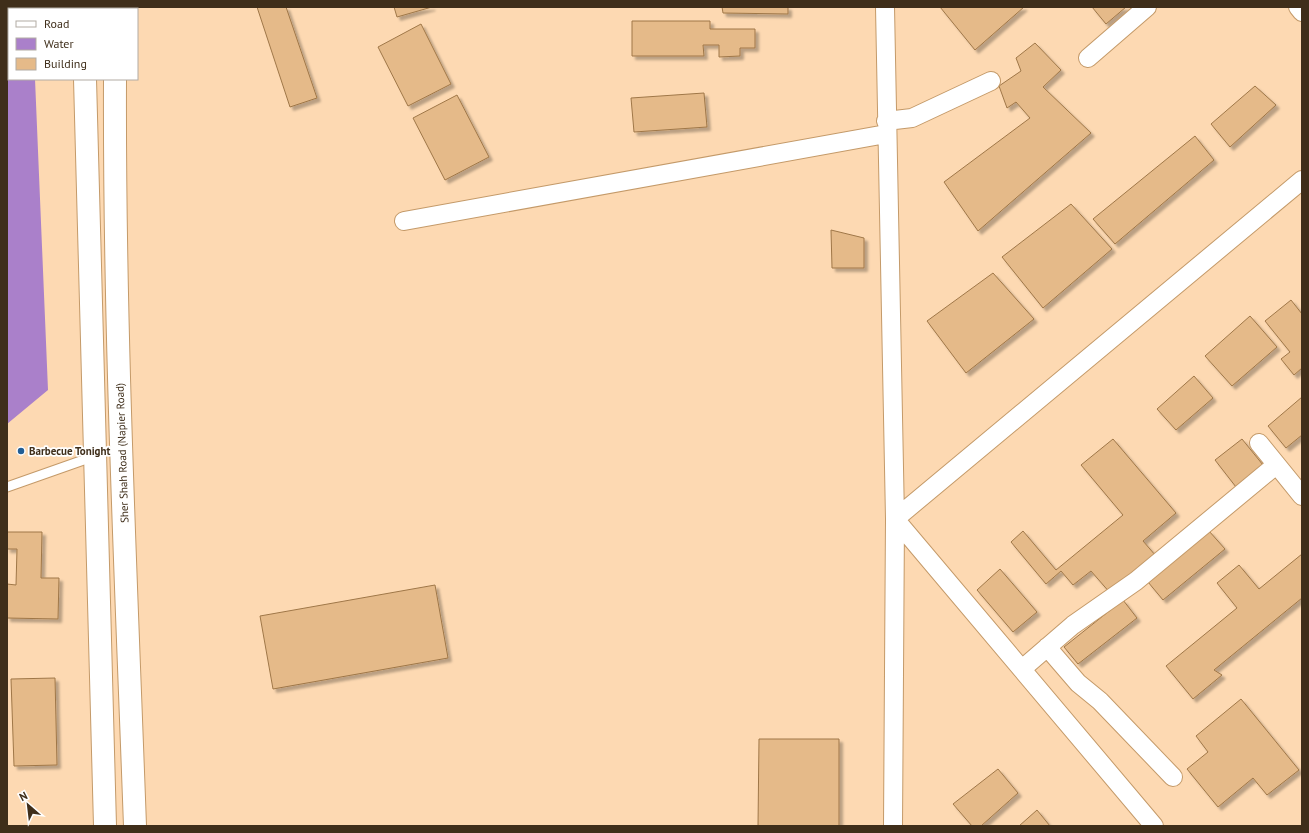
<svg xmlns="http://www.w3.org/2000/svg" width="1309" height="833" font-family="'PT Sans',sans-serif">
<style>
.water{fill:#aa80ca}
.building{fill:#e5ba89;stroke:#9f7748;filter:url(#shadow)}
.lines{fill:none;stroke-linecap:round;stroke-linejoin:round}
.service-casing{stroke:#c49a69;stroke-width:11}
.minor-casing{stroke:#c49a69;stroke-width:20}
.primary-casing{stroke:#c49a69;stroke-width:24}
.service{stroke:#fff;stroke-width:9}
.minor{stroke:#fff;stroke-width:18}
.primary{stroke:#fff;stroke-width:22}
.poi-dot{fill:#225e95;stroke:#fff;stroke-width:1.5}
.labels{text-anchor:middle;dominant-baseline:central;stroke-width:3.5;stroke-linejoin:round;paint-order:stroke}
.poi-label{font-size:11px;font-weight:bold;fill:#3f2e1a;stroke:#fff;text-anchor:start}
.street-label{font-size:11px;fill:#3f2e1a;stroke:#fff}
</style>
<defs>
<filter id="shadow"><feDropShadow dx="3.5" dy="3.5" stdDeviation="1" flood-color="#0004"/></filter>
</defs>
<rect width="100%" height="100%" fill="#fdd9b2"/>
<path class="water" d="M 7,7 L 34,7 L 33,9 L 9,9 L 9,79 L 35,79 L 48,390 L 7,424 Z"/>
<path class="building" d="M 257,7 L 286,7 L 317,98 L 290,107 Z
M 394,7 L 432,7 L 397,17 Z
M 722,7 L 788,7 L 788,14 L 723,13 Z
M 940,7 L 1024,7 L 975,50 Z
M 1092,7 L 1126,7 L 1106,24 Z
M 632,21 L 710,21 L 710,29 L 755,29 L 755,48 L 740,48 L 740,56 L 719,57 L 719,45 L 703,45 L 704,56 L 632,56 Z
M 421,24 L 451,84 L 408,106 L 378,47 Z
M 1035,43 L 1061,70 L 1043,87 L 1091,133 L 978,231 L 944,182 L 1030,118 L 1016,102 L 1007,108 L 999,86 L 1021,71 L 1016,58 Z
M 1255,86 L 1276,105 L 1230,147 L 1211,124 Z
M 704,93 L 707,127 L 634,132 L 631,98 Z
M 457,95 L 489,157 L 445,180 L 413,118 Z
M 1195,136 L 1214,160 L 1115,244 L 1093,219 Z
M 1071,204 L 1112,249 L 1043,308 L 1002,257 Z
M 831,230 L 864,238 L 864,268 L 832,268 Z
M 993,273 L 1034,319 L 966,373 L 927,321 Z
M 1291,300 L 1302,314 L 1302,368 L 1294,375 L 1281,359 L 1290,352 L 1265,321 Z
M 1250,316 L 1277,347 L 1232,386 L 1205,356 Z
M 1194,376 L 1213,398 L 1176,430 L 1157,409 Z
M 1302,397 L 1302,435 L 1286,448 L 1268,426 Z
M 1113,439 L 1176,513 L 1143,541 L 1156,556 L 1111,594 L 1091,571 L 1073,585 L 1061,571 L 1046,584 L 1011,542 L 1023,531 L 1056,570 L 1123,515 L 1081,465 Z
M 1242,439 L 1263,465 L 1236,487 L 1215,460 Z
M 1209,531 L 1225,549 L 1163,600 L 1148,582 Z
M 7,532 L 42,532 L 41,578 L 59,578 L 58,619 L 7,618 L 7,584 L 16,585 L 17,549 L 7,549 Z
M 1302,554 L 1302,598 L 1214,670 L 1222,675 L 1193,699 L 1166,666 L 1237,608 L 1217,583 L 1239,565 L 1259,589 Z
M 1000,569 L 1037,612 L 1013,632 L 977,590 Z
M 435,585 L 448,658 L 273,689 L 260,616 Z
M 1123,600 L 1137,618 L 1078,664 L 1064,647 Z
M 55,678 L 57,765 L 14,766 L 11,679 Z
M 1241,699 L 1299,770 L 1267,795 L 1253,778 L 1218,807 L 1187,769 L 1208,752 L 1196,736 Z
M 759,739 L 839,739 L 839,826 L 758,826 Z
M 998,769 L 1018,793 L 981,826 L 972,826 L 953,804 Z
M 1037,810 L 1050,826 L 1019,826 Z"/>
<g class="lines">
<defs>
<path id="service" d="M 7,487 L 95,456"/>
<path id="minor" d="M 885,7 L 895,519 L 893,826
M 1298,7 L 1302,12
M 1088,58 L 1147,7
M 886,121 L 912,118 L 991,81
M 404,221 L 886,134
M 1259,443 L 1302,496
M 1047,647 L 1078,683 L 1100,701 L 1173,777
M 1022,669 L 1073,625 L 1136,581 L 1276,465
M 1154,826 L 895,519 L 1302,180"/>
<path id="primary" d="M 89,9 L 89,7
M 121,9 L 121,7
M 85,79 L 105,826
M 115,79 C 114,328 126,577 135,826"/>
</defs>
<use href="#service" class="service-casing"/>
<use href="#minor" class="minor-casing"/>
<use href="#primary" class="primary-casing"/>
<use href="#service" class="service"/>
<use href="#minor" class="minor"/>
<use href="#primary" class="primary"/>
</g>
<circle class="poi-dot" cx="21" cy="451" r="4"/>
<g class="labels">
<g class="poi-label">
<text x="29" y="451">Barbecue Tonight</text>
</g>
<g class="street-label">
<text transform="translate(122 453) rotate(-92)">Sher Shah Road (Napier Road)</text>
</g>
</g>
<rect width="1309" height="833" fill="none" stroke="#3f2e1a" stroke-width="16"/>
<rect x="8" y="8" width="130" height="72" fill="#ffffff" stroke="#b2aba3"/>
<rect x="16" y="21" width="20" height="6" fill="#ffffff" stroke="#b2aba3"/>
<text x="44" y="28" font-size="12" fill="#3f2e1a">Road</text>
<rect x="16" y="38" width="20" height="12" fill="#aa80ca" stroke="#b2aba3"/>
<text x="44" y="48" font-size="12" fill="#3f2e1a">Water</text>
<rect x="16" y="58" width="20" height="12" fill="#e5ba89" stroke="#b2aba3"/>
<text x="44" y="68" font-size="12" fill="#3f2e1a">Building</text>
<g transform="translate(28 805) rotate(332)" stroke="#ffffff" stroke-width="3" paint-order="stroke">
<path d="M0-3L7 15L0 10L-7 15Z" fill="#3f2e1a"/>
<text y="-6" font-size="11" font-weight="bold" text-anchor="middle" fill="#3f2e1a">N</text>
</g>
</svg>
